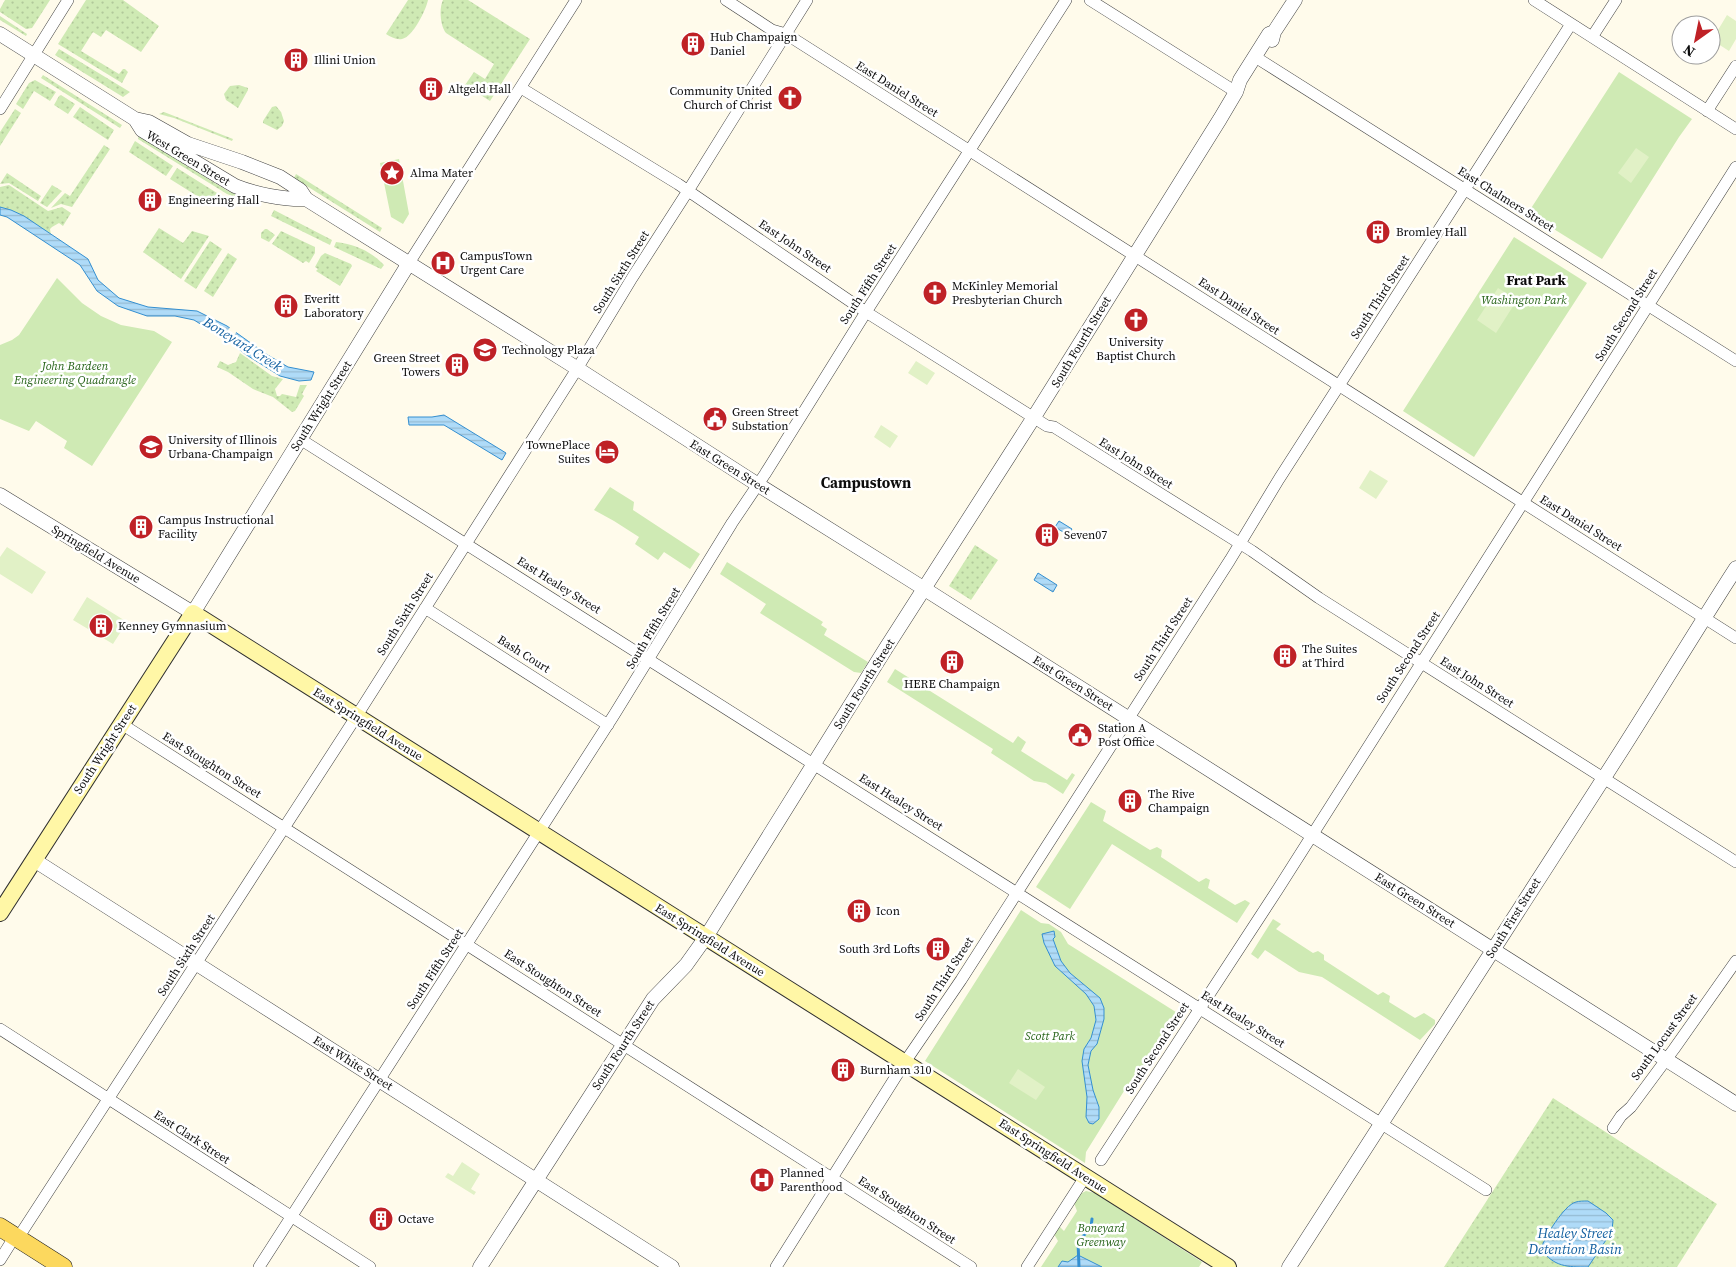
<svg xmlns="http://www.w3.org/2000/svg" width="1736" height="1267" font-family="'Source Serif 4',serif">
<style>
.grass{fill:url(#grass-dots)}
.park{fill:#cfeab4}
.pitch{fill:#e1f1c6}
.water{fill:url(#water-rules);stroke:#348fd0}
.pier{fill:#fffbeb}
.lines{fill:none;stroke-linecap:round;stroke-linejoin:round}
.stream{stroke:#348fd0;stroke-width:3}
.minor-casing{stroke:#3f3f3f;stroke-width:12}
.tertiary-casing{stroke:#3f3f3f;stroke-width:15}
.secondary-casing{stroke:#2e2e2e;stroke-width:18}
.primary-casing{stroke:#1d1d1d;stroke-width:19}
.minor{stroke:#fff;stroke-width:11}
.tertiary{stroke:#fff;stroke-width:14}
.secondary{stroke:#fff7a6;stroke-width:16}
.primary{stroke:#fcd85e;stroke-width:18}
.labels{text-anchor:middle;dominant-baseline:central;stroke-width:5;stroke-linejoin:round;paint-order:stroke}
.poi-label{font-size:12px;fill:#0c0c0c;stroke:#fff;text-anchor:start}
.street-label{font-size:12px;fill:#0c0c0c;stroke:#fff}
.park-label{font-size:12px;font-style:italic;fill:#29651b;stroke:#fff}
.neighbourhood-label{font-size:14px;font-weight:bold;fill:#0c0c0c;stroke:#fff}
.water-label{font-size:14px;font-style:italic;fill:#1360a0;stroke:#fff}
.quarter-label{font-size:15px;font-weight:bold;fill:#0c0c0c;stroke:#fff}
</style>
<defs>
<pattern id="grass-dots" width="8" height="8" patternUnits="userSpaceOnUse" patternTransform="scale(1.25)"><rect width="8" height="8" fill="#cfeab4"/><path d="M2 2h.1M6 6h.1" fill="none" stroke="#b1c89a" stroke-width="1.8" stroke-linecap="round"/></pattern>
<pattern id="water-rules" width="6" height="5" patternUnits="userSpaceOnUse" patternTransform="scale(1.25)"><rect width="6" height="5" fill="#afdbf8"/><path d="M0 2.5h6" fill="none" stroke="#95bbd3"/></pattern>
</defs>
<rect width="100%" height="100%" fill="#fffbeb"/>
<path class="grass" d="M 5,0 L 50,0 L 32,28 L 26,29 L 0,12 L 0,9 Z
M 86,0 L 123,0 L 159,26 L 141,52 L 106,30 L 101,37 L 93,32 L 81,51 L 119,74 L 123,69 L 125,69 L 128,72 L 122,83 L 58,44 Z
M 408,0 L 428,0 C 426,10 413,37 402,39 C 396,40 391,37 386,34 Z
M 443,0 L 468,0 L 530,39 L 490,101 L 465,85 L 474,72 L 485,79 L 494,64 L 446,33 C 440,26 439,8 443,0 Z
M 0,16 L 27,34 L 26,36 L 0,20 Z
M 59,49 L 130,92 L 123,97 L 55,55 Z
M 43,75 L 122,125 L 120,128 L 41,78 Z
M 35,80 L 56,92 L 50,101 L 34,91 L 23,109 L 16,104 L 29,83 Z
M 239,85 L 248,88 L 248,90 L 238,108 L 226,100 L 224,94 L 230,86 Z
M 61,95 L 75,104 L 68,114 L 54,105 L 59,96 Z
M 276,106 L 281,112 L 284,121 L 282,126 L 277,130 L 263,123 L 263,121 L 272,107 Z
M 80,107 L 114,130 L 108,140 L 73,117 Z
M 15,109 L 21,113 L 0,146 L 0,132 Z
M 164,112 L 233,139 L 232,141 L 174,118 L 159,114 Z
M 139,136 L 228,191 L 258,202 L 256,205 L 227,194 L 138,139 Z
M 135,141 L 173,166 L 166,176 L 129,152 Z
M 104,145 L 110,149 L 72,207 L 61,204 L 51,208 L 65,193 L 70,196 Z
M 177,168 L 217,193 L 213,199 L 202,199 L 170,179 Z
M 7,173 L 41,196 L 38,201 L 9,183 L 0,184 Z
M 296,174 L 382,228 L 380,232 L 294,178 Z
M 9,185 L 48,211 L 62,207 L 71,213 L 63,226 L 59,223 L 52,227 L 50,229 L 51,235 L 17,213 L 0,207 L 0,187 Z
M 52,185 L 62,191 L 47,207 L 40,203 Z
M 274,210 L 332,240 L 330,245 L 271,216 Z
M 159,228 L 183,243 L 192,231 L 209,236 L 181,279 L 143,252 Z
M 265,229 L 267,229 L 275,235 L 269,242 L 261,238 L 261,233 Z
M 281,231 L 315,247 L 315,253 L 309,263 L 306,261 L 303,263 L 272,244 Z
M 210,241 L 222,249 L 196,289 L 184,281 Z
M 336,242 C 354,244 371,251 384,265 L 381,269 L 334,247 Z
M 228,253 L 237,259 L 213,297 L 204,291 Z
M 325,253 L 351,264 L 352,266 L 340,286 L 316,271 L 318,269 L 315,267 L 321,256 Z
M 240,353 L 272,376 L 283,379 L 275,389 L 277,396 L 280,396 L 282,394 L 296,397 L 300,385 L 307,385 L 302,394 L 304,396 L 295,411 L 292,412 L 273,397 L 253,389 L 228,372 L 217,367 L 220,361 L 228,365 L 236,362 Z
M 975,545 L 998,560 L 971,600 L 949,586 Z
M 1553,1098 L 1717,1204 L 1677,1267 L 1444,1267 Z"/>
<path class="park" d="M 1619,72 L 1692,119 L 1679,137 L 1602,259 L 1528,213 Z
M 399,159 L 409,214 L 403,224 L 391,217 L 380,163 Z
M 1514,237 L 1587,283 L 1474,457 L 1403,411 Z
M 57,278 L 82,303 L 101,316 L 121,325 L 154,331 L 172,342 L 92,466 L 64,448 L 67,441 L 36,421 L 29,431 L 0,419 L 0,345 L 12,340 L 19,335 Z
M 610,487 L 634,502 L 633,510 L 700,554 L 690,569 L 664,552 L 658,560 L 635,544 L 639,537 L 614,521 L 594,510 Z
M 727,562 L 823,622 L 821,625 L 827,629 L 824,635 L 868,662 L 861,673 L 854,672 L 760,613 L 766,604 L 720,574 Z
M 895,669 L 1013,743 L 1018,736 L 1026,742 L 1021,751 L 1067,780 L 1072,773 L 1075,775 L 1063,794 L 1046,783 L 1034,781 L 991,753 L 993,749 L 887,682 Z
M 1091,802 L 1106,811 L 1103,821 L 1150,850 L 1157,847 L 1162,850 L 1161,857 L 1199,882 L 1206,878 L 1210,880 L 1208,888 L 1235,905 L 1245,900 L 1250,903 L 1237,923 L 1112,844 L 1070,909 L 1036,887 Z
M 1021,910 L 1041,923 L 1049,924 L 1061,932 L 1068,944 L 1179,1014 L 1135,1081 L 1130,1088 L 1124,1091 L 1086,1152 L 1085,1163 L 925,1061 Z
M 1273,919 L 1281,924 L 1276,929 L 1313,953 L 1318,951 L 1324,955 L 1324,960 L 1378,995 L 1383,992 L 1390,996 L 1389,1002 L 1415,1018 L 1424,1013 L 1435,1020 L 1435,1024 L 1420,1040 L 1322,977 L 1299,972 L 1265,950 L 1258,959 L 1251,954 Z
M 1086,1191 L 1095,1193 L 1202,1262 L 1199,1267 L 1041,1267 L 1058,1241 L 1054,1234 L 1059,1226 L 1064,1231 L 1077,1211 L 1074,1203 L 1080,1194 Z"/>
<path class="pitch" d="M 1727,15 L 1736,21 L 1736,39 L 1729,51 L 1712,40 Z
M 1636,148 L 1649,157 L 1631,183 L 1618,173 Z
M 1498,288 L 1517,300 L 1496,333 L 1477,320 Z
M 916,361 L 935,373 L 927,385 L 908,373 Z
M 881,425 L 898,436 L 890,448 L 874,437 Z
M 1370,470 L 1388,481 L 1376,499 L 1359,488 Z
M 7,547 L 46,572 L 32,594 L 0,574 L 0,557 Z
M 87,597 L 127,622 L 113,644 L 73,620 Z
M 1018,1069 L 1045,1087 L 1036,1100 L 1009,1083 Z
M 462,1162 L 480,1174 L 471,1189 L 476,1192 L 474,1195 L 445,1177 L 448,1173 L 453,1176 Z"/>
<path class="water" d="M 0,207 L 11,210 L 24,216 L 88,259 L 98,280 L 119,298 L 148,307 L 197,311 L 227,326 L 266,354 L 288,367 L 314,372 L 311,380 L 299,381 L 280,376 L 245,354 L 231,343 L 194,320 L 175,316 L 147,316 L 118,306 L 97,291 L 80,265 L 7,217 L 0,215 Z
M 444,415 L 506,453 L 502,460 L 444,425 L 409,425 L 408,417 L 432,417 Z
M 1059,521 L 1072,529 L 1068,535 L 1055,527 Z
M 1038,573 L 1057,585 L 1053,592 L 1034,580 Z
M 1054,931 L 1055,937 L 1053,939 L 1061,961 L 1070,973 L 1100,998 L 1104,1008 L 1104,1019 L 1097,1044 L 1091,1051 L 1088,1065 L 1093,1090 L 1099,1107 L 1099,1119 L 1093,1124 L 1089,1123 L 1086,1117 L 1087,1097 L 1082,1061 L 1084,1049 L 1091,1038 L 1096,1020 L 1094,1006 L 1086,994 L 1055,966 L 1044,943 L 1042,934 Z
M 1588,1201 L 1606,1213 L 1613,1220 L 1612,1231 L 1588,1267 C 1567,1267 1554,1267 1541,1249 C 1544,1238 1564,1205 1576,1202 C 1579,1201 1584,1201 1588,1201 Z
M 1078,1255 L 1102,1267 L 1058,1267 L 1062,1261 L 1068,1262 Z"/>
<path class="pier" d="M 231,326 L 237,331 L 228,344 L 221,340 Z"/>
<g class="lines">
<path class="stream" d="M 1079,1267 L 1078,1242 L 1091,1227 L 1092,1219"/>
<defs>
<path id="minor" d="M 726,0 L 772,30 L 786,34 L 1736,638
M 1090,0 L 1236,92
M 1534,0 L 1736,129
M 1592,37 L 1616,0
M 1260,60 L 1736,361
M 521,88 L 678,184 L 866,312 L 1047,426 L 1054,427 L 1252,551 L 1319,598 L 1736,862
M 0,109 L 68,0
M 1707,111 L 1736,66
M 409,263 L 576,0
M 300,439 L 1486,1190
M 425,608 L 608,725
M 120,723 L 971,1267
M 0,1029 L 370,1267
M 1613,1128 L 1621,1116 L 1631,1107 L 1674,1049 L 1736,961
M 1101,1160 L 1278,889 L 1736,167
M 18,1238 L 356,717 L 577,369 L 632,278 L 693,183 L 807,0
M 0,1260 L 15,1236
M 259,1267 L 614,715 L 732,523 L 765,474 L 866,312 L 1066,0
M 776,1267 L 905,1062 L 961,980 L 1230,560 L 1279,479 L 1571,24
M 1027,1267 L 1085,1177"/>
<path id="tertiary" d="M 0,34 L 135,119 L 149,122 L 188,144 L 242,162 L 280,177 L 300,190 L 306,199 L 567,362 L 749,479 L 912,581 L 1736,1104
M 1272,40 L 1274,32 L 1295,0
M 135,119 L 142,130 L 235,186 C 255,194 284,200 306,199
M 0,495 L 193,613 L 409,263
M 34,860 L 672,1267
M 480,1267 L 653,999 L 686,965 L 706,937 L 886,648 L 1034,417 L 1220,119 L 1236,92 L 1240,80 L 1269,34 L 1274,32
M 1289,1267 C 1391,1106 1496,947 1598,787 C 1645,715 1689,641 1736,568"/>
<path id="secondary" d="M 0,913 L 193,613 L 1228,1267"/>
<path id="primary" d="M 0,1227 L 63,1267"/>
</defs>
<use href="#minor" class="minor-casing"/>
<use href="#tertiary" class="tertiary-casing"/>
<use href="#secondary" class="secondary-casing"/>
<use href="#primary" class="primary-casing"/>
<use href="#minor" class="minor"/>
<use href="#tertiary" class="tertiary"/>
<use href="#secondary" class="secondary"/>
<use href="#primary" class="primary"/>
</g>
<defs>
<symbol id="building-disc" viewBox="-11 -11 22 22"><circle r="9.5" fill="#bf2126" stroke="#fff"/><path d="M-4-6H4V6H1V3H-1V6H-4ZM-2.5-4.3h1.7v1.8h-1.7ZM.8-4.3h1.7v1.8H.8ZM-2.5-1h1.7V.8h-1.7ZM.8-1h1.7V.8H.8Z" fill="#fff"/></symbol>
<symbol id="church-disc" viewBox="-11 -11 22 22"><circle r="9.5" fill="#bf2126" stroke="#fff"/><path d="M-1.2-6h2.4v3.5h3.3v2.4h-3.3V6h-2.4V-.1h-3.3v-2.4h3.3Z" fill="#fff"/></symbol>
<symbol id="sight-disc" viewBox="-11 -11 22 22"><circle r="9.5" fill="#bf2126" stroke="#fff"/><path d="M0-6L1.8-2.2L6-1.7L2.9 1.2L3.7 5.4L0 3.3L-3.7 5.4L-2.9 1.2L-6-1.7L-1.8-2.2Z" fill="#fff"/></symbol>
<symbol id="hospital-disc" viewBox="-11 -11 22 22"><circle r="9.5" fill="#bf2126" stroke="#fff"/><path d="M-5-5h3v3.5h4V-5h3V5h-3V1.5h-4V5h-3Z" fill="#fff"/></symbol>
<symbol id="university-disc" viewBox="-11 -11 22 22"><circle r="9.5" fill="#bf2126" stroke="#fff"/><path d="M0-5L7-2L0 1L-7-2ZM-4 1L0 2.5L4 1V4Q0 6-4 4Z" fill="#fff"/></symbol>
<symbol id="civic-disc" viewBox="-11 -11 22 22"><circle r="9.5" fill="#bf2126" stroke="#fff"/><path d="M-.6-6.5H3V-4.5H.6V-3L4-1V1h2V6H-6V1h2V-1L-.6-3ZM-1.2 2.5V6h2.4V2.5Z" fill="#fff"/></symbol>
<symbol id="hotel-disc" viewBox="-11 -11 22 22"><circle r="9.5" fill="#bf2126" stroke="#fff"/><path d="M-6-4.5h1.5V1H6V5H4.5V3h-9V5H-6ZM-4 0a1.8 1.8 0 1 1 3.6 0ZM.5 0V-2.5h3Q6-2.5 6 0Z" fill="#fff"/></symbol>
</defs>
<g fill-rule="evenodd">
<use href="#building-disc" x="679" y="30" width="28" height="28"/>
<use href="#building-disc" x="282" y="46" width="28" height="28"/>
<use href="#building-disc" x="417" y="75" width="28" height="28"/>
<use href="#church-disc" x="776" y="84" width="28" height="28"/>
<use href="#sight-disc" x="378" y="159" width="28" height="28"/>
<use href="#building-disc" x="136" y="186" width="28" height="28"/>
<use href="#building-disc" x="1364" y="218" width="28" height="28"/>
<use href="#hospital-disc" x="429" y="249" width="28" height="28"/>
<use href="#church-disc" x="921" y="279" width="28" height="28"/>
<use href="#building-disc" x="272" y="292" width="28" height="28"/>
<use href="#church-disc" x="1122" y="306" width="28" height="28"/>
<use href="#university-disc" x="471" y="336" width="28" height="28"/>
<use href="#building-disc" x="443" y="351" width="28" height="28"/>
<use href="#civic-disc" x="701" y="405" width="28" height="28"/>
<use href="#university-disc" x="137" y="433" width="28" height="28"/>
<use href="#hotel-disc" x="593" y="438" width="28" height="28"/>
<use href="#building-disc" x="127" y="513" width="28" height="28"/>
<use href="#building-disc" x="1033" y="521" width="28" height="28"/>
<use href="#building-disc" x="87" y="612" width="28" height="28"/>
<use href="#building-disc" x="1271" y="642" width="28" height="28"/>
<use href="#building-disc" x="938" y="648" width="28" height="28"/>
<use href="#civic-disc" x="1066" y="721" width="28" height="28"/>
<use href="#building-disc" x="1116" y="787" width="28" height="28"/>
<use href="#building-disc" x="845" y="897" width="28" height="28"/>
<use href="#building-disc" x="924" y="935" width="28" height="28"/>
<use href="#building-disc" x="829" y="1056" width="28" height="28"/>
<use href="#hospital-disc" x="748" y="1166" width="28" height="28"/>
<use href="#building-disc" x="367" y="1205" width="28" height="28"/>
</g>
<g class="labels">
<g class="poi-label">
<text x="710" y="37">Hub Champaign<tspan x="710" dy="14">Daniel</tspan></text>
<text x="314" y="60">Illini Union</text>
<text x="448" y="89">Altgeld Hall</text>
<text x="772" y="91" text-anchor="end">Community United<tspan x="772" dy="14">Church of Christ</tspan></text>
<text x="410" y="173">Alma Mater</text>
<text x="168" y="200">Engineering Hall</text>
<text x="1396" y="232">Bromley Hall</text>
<text x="460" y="256">CampusTown<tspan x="460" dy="14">Urgent Care</tspan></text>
<text x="952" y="286">McKinley Memorial<tspan x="952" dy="14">Presbyterian Church</tspan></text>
<text x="304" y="299">Everitt<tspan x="304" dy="14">Laboratory</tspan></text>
<text x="1136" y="342" text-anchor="middle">University<tspan x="1136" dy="14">Baptist Church</tspan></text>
<text x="502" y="350">Technology Plaza</text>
<text x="440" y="358" text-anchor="end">Green Street<tspan x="440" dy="14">Towers</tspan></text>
<text x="732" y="412">Green Street<tspan x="732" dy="14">Substation</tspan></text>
<text x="168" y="440">University of Illinois<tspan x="168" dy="14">Urbana-Champaign</tspan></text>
<text x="590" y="445" text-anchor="end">TownePlace<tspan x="590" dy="14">Suites</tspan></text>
<text x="158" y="520">Campus Instructional<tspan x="158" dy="14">Facility</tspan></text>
<text x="1064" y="535">Seven07</text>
<text x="118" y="626">Kenney Gymnasium</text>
<text x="1302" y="649">The Suites<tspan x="1302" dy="14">at Third</tspan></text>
<text x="952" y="684" text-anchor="middle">HERE Champaign</text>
<text x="1098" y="728">Station A<tspan x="1098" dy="14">Post Office</tspan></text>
<text x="1148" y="794">The Rive<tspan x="1148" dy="14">Champaign</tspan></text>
<text x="876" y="911">Icon</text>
<text x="920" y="949" text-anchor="end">South 3rd Lofts</text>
<text x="860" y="1070">Burnham 310</text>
<text x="780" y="1173">Planned<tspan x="780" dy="14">Parenthood</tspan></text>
<text x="398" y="1219">Octave</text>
</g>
<g class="street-label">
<text transform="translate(897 89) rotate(32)">East Daniel Street</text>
<text transform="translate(188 158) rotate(31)">West Green Street</text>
<text transform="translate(1506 199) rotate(32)">East Chalmers Street</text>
<text transform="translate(795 246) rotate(34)">East John Street</text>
<text transform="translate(621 272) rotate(-58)">South Sixth Street</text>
<text transform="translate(868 284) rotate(-57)">South Fifth Street</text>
<text transform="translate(1380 297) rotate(-57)">South Third Street</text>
<text transform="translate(1239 306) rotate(33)">East Daniel Street</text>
<text transform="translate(1626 315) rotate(-58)">South Second Street</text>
<text transform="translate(1081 342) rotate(-59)">South Fourth Street</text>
<text transform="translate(321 406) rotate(-58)">South Wright Street</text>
<text transform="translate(1136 463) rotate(32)">East John Street</text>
<text transform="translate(730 467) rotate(32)">East Green Street</text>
<text transform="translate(1581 523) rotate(32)">East Daniel Street</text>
<text transform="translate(96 554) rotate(31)">Springfield Avenue</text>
<text transform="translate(559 585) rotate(32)">East Healey Street</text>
<text transform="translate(405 614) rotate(-58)">South Sixth Street</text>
<text transform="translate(653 628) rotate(-59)">South Fifth Street</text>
<text transform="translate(1163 639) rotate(-57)">South Third Street</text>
<text transform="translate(524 654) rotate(32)">Bash Court</text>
<text transform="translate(1408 657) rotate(-57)">South Second Street</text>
<text transform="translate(1477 682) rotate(32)">East John Street</text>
<text transform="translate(1073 683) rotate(32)">East Green Street</text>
<text transform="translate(864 684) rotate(-58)">South Fourth Street</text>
<text transform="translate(368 724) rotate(32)">East Springfield Avenue</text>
<text transform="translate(105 749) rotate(-57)">South Wright Street</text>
<text transform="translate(212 765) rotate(32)">East Stoughton Street</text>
<text transform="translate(901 802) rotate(32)">East Healey Street</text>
<text transform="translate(1415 900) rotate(32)">East Green Street</text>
<text transform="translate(1513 918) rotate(-58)">South First Street</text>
<text transform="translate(710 940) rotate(32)">East Springfield Avenue</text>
<text transform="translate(186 955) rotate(-57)">South Sixth Street</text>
<text transform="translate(435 969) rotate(-57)">South Fifth Street</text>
<text transform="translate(944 979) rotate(-57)">South Third Street</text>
<text transform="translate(553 983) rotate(33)">East Stoughton Street</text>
<text transform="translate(1243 1019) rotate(32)">East Healey Street</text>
<text transform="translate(1664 1037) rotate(-54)">South Locust Street</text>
<text transform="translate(623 1045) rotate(-57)">South Fourth Street</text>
<text transform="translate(1157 1048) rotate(-57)">South Second Street</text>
<text transform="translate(353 1063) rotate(32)">East White Street</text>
<text transform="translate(192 1137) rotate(33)">East Clark Street</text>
<text transform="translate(1053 1156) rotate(33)">East Springfield Avenue</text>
<text transform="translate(907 1210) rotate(33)">East Stoughton Street</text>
</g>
<g class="park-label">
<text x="1524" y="300">Washington Park</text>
<text x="75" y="366">John Bardeen<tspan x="75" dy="14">Engineering Quadrangle</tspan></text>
<text x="1050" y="1036">Scott Park</text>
<text x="1101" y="1228">Boneyard<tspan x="1101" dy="14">Greenway</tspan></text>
</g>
<g class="neighbourhood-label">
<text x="1536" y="280">Frat Park</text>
</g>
<g class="water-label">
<text transform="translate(243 344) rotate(32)">Boneyard Creek</text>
<text x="1575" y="1233">Healey Street<tspan x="1575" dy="16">Detention Basin</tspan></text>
</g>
<g class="quarter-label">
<text x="866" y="482">Campustown</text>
</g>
</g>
<g transform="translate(1696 40) rotate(213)"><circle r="24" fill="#ffffff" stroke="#9e9e9e"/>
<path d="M0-4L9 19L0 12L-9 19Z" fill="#bf2126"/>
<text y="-8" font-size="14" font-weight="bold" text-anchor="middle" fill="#0c0c0c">N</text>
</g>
</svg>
